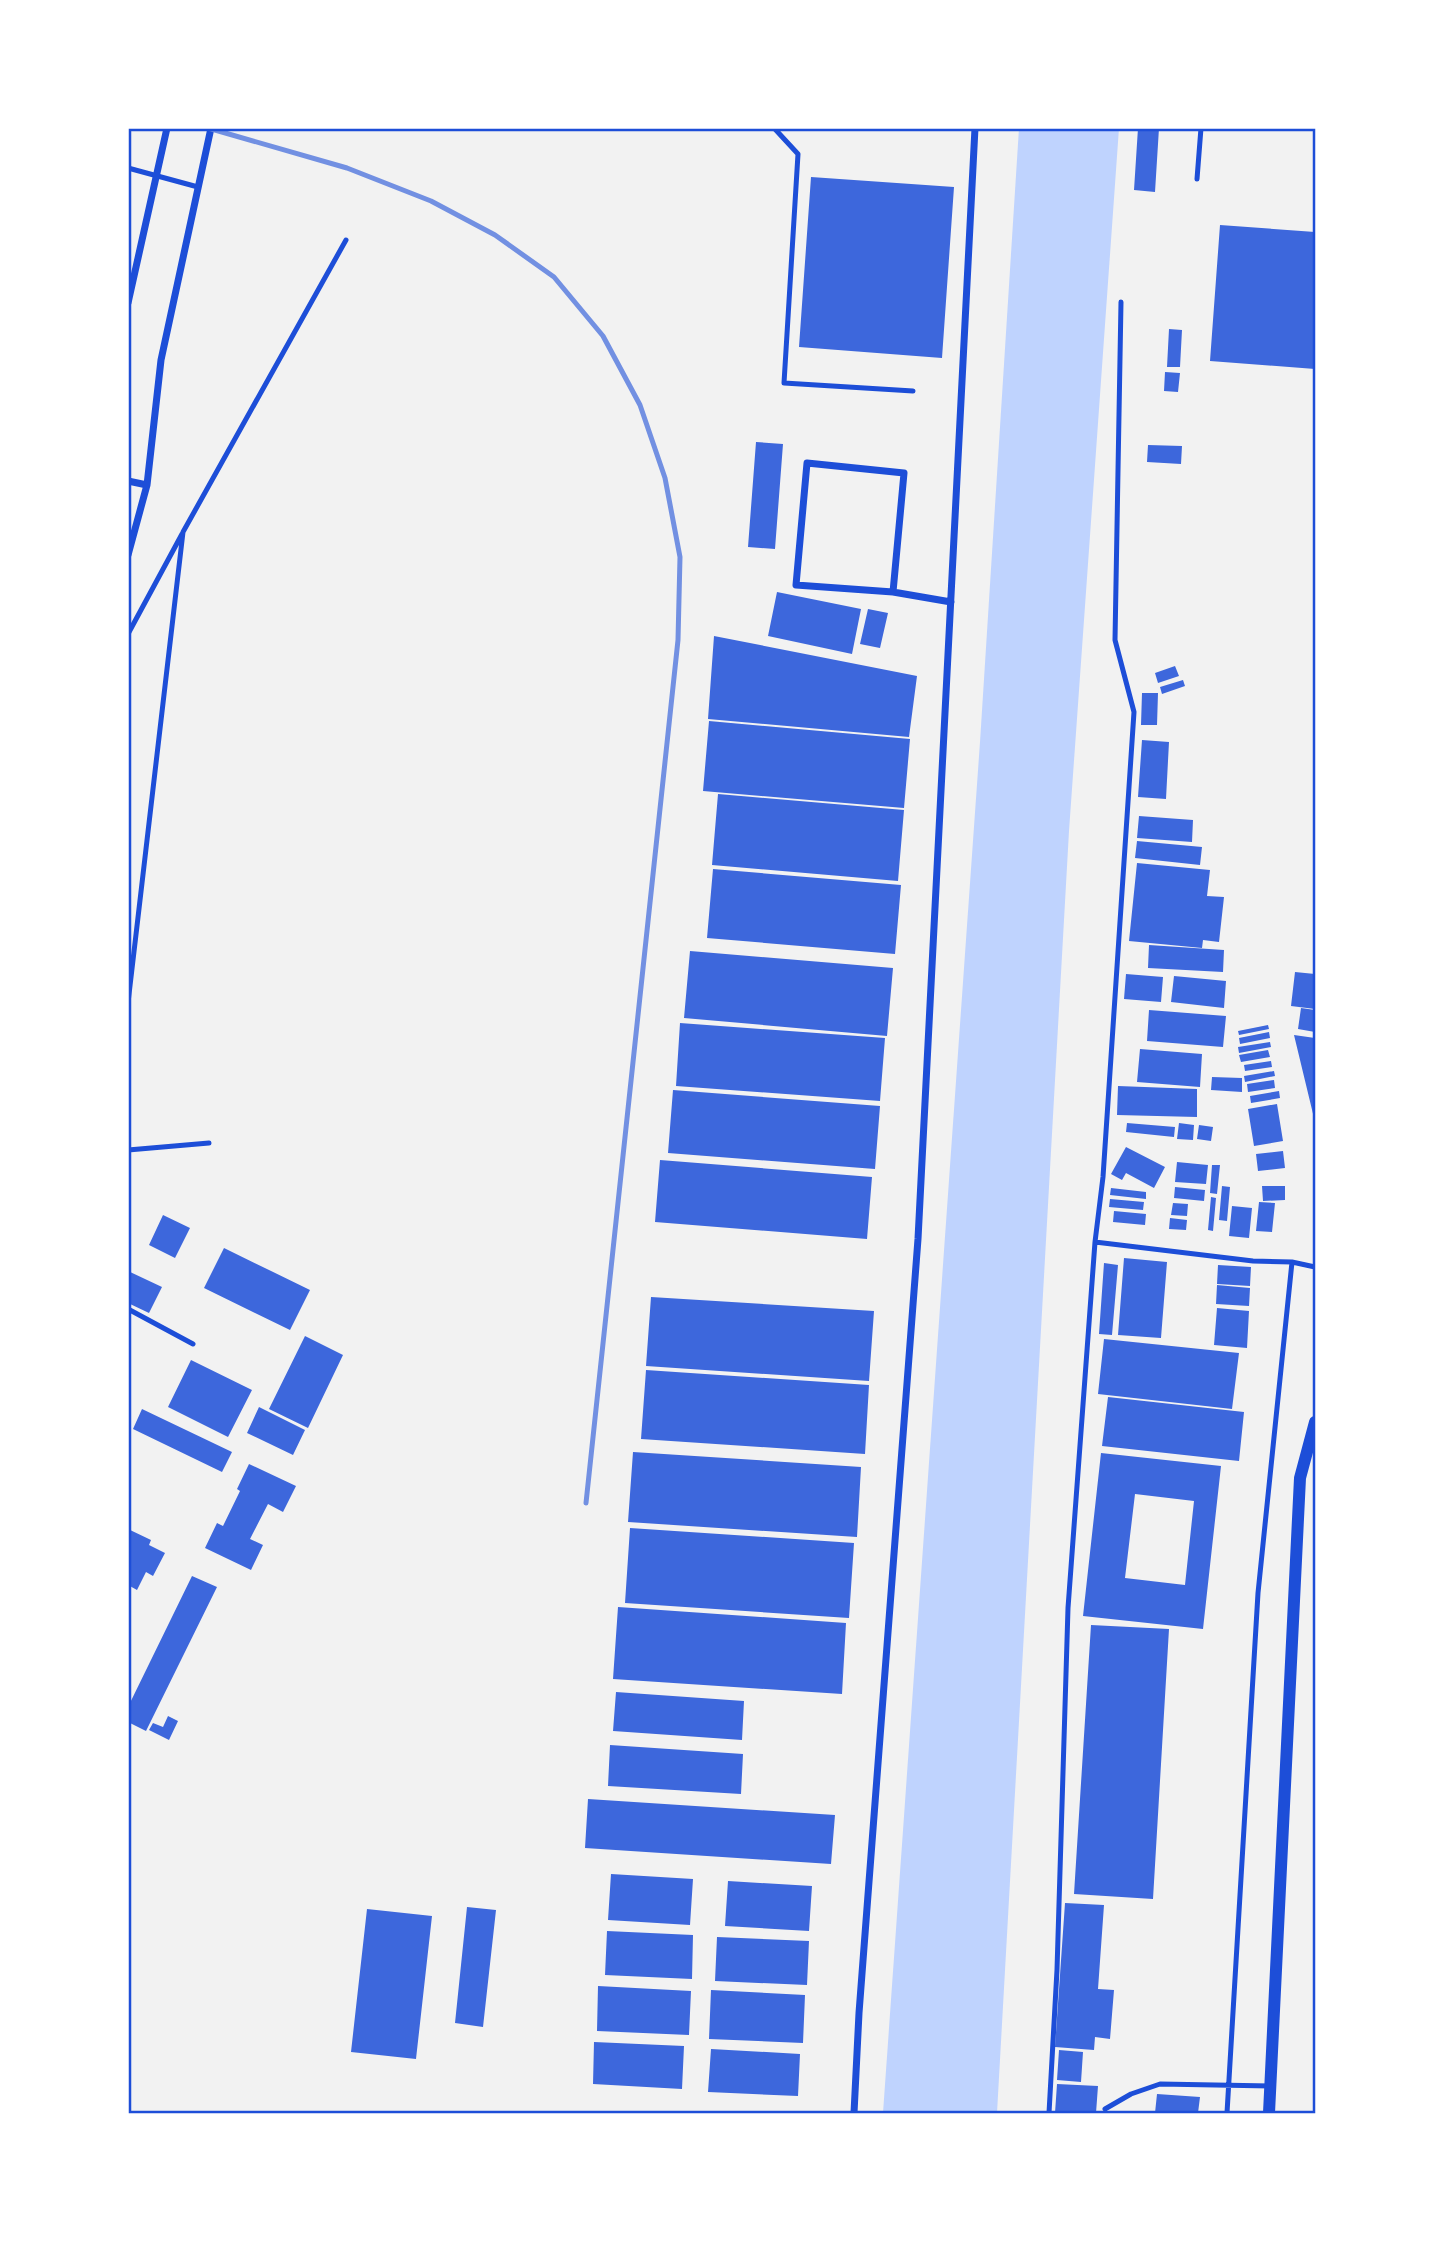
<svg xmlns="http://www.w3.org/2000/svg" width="1443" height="2241" font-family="Georgia,serif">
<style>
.water{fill:#bfd3fe}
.building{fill:#3d67dc;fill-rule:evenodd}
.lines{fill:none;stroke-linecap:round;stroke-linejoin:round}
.service{stroke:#1d4ed8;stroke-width:5}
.minor{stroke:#1d4ed8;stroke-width:7}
.tertiary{stroke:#1d4ed8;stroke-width:12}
.rail{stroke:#7290e2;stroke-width:5}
.neatline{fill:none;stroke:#1d4ed8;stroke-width:2.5}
</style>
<rect width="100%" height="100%" fill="#f2f2f2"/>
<path class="water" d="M 1019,128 L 1119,128 L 1069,831 L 997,2113 L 883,2113 L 980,742 Z"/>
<path class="building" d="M 1138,128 L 1159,128 L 1155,192 L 1134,190 Z
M 811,177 L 954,187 L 942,358 L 799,347 Z
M 1220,225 L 1315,232 L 1315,369 L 1210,361 Z
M 1169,329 L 1182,330 L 1180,367 L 1167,367 Z
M 1165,372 L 1180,373 L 1178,392 L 1164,391 Z
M 756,442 L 783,444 L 775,549 L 748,547 Z
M 1148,445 L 1182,446 L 1181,464 L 1147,462 Z
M 777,592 L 861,609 L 852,654 L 768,636 Z
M 868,609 L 888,613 L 880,648 L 860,644 Z
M 714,636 L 917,676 L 909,737 L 708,719 Z
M 1175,666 L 1179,676 L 1158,683 L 1155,673 Z
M 1183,680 L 1185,686 L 1162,694 L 1160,687 Z
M 1142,693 L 1158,693 L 1157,725 L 1141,725 Z
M 709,721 L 910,739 L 904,808 L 703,791 Z
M 1142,740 L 1169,742 L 1166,799 L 1138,797 Z
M 718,794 L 904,810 L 898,881 L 712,865 Z
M 1139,816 L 1193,820 L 1192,842 L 1137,838 Z
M 1137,841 L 1202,847 L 1200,865 L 1135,858 Z
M 1137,863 L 1210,870 L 1207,896 L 1224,897 L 1219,942 L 1203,940 L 1202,948 L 1129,941 Z
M 713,869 L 901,885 L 895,954 L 707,938 Z
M 1149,945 L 1224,950 L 1223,972 L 1148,968 Z
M 690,951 L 893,968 L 887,1036 L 684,1018 Z
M 1295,972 L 1315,974 L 1315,1009 L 1291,1006 Z
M 1126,974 L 1163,977 L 1161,1002 L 1124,999 Z
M 1174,976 L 1226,981 L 1224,1008 L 1171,1002 Z
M 1301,1008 L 1315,1010 L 1315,1032 L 1298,1029 Z
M 1149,1010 L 1226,1016 L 1223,1047 L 1147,1041 Z
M 680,1023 L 885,1038 L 880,1101 L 676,1086 Z
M 1268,1025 L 1269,1029 L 1239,1035 L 1238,1031 Z
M 1269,1032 L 1270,1038 L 1240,1044 L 1239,1038 Z
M 1294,1035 L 1315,1038 L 1315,1118 L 1314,1118 Z
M 1270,1042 L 1271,1047 L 1239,1053 L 1238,1047 Z
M 1140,1049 L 1202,1054 L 1200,1087 L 1137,1082 Z
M 1268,1050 L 1270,1057 L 1241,1062 L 1239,1055 Z
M 1271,1061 L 1272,1067 L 1245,1071 L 1244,1065 Z
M 1274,1071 L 1275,1076 L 1245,1082 L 1244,1076 Z
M 1212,1077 L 1242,1078 L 1242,1092 L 1211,1090 Z
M 1274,1080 L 1275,1088 L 1248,1092 L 1247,1084 Z
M 1118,1086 L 1197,1089 L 1197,1117 L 1117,1115 Z
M 673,1090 L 880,1106 L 875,1169 L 668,1153 Z
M 1279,1091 L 1280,1098 L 1251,1103 L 1250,1096 Z
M 1277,1104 L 1283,1141 L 1254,1146 L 1248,1109 Z
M 1127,1123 L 1175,1127 L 1174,1137 L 1126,1132 Z
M 1179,1123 L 1194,1125 L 1193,1140 L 1177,1139 Z
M 1199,1125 L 1213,1127 L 1211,1141 L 1197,1139 Z
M 1126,1147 L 1165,1167 L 1154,1188 L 1126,1173 L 1122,1180 L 1111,1174 Z
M 1283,1151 L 1285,1168 L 1258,1171 L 1256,1154 Z
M 660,1160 L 872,1177 L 867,1239 L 655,1222 Z
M 1177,1162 L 1208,1165 L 1206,1184 L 1175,1182 Z
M 1212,1165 L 1220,1165 L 1217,1194 L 1210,1193 Z
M 1222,1186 L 1230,1187 L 1227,1221 L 1219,1220 Z
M 1262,1186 L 1285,1186 L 1285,1200 L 1263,1201 Z
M 1175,1187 L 1205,1190 L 1204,1201 L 1174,1198 Z
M 1111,1188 L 1146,1192 L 1146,1199 L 1110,1195 Z
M 1211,1197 L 1216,1198 L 1213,1231 L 1208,1230 Z
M 1110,1199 L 1144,1202 L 1143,1210 L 1109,1207 Z
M 1259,1202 L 1275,1203 L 1272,1232 L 1256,1231 Z
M 1173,1203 L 1188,1204 L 1187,1216 L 1171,1215 Z
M 1232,1206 L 1252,1208 L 1249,1238 L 1229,1236 Z
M 1114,1211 L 1146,1214 L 1145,1225 L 1113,1222 Z
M 163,1215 L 190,1228 L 175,1258 L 149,1245 Z
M 1170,1218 L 1187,1220 L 1186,1230 L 1169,1229 Z
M 224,1248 L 310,1290 L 290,1330 L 204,1288 Z
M 1124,1258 L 1167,1262 L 1161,1338 L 1118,1335 Z
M 1104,1263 L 1118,1265 L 1112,1335 L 1099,1334 Z
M 1218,1265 L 1251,1267 L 1250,1286 L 1217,1284 Z
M 128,1271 L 162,1287 L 149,1313 L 128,1303 Z
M 1217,1285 L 1250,1288 L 1249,1306 L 1216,1304 Z
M 651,1297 L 874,1311 L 869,1381 L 646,1366 Z
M 1217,1308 L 1249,1311 L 1247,1348 L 1214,1345 Z
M 305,1336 L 343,1355 L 308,1428 L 269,1409 Z
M 1104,1339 L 1239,1353 L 1232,1409 L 1098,1394 Z
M 191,1360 L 252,1390 L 228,1437 L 168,1407 Z
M 646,1370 L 869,1385 L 865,1454 L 641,1439 Z
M 1108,1397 L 1244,1412 L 1239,1461 L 1102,1446 Z
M 259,1407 L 305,1430 L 293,1455 L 247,1433 Z
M 142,1409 L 232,1452 L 222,1472 L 133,1429 Z
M 633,1452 L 861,1467 L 857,1537 L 628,1522 Z
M 1101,1453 L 1221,1466 L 1203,1629 L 1083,1616 ZM 1135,1494 L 1194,1501 L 1185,1585 L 1125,1578 Z
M 249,1464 L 296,1486 L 283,1512 L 268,1504 L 250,1539 L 263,1545 L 251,1570 L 205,1548 L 217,1523 L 223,1526 L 240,1491 L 237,1489 Z
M 630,1528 L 854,1543 L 849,1618 L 625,1603 Z
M 128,1529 L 151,1540 L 149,1545 L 165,1553 L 153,1576 L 146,1572 L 137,1590 L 128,1585 Z
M 192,1576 L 217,1587 L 146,1731 L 128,1722 L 128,1707 Z
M 618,1607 L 846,1623 L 842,1694 L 613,1679 Z
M 1091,1625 L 1169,1629 L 1153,1899 L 1074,1894 Z
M 616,1692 L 744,1701 L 742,1740 L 613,1731 Z
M 168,1716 L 178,1721 L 169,1740 L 149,1730 L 153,1723 L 163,1727 Z
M 610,1745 L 743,1754 L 741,1794 L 608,1786 Z
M 588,1799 L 835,1815 L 831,1864 L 585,1848 Z
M 611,1874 L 693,1879 L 690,1925 L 608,1920 Z
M 728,1881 L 812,1886 L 809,1931 L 725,1926 Z
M 1065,1903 L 1104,1905 L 1098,1989 L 1114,1990 L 1110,2039 L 1095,2037 L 1094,2050 L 1055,2047 Z
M 467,1907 L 496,1910 L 483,2027 L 455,2023 Z
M 367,1909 L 432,1916 L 416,2059 L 351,2052 Z
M 607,1931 L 693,1935 L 692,1979 L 605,1975 Z
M 717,1937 L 809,1941 L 807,1985 L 715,1981 Z
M 598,1986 L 691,1991 L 689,2035 L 597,2031 Z
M 711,1990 L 805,1995 L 803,2043 L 709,2039 Z
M 594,2042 L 684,2046 L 682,2089 L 593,2084 Z
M 711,2049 L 800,2054 L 798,2096 L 708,2092 Z
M 1059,2050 L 1083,2052 L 1081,2082 L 1057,2080 Z
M 1057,2084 L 1098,2086 L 1096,2113 L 1055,2113 Z
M 1157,2094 L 1200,2097 L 1198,2113 L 1155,2113 Z"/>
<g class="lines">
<path class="service" d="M 774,128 L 798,154 L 784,383 L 913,391
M 128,168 L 198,187
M 1197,179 L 1201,128
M 128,634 L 182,534
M 128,1003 L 183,532 L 346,240
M 128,1150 L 209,1143
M 1095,1242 L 1253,1261 L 1292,1262 L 1315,1267
M 128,1309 L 193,1344
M 1105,2109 L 1131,2094 L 1160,2084 L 1271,2086
M 1049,2113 L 1057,1970 L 1068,1608 L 1095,1242 L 1103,1177 L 1134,712 L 1115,640 L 1121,302
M 1227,2113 L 1258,1593 L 1292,1262"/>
<path class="minor" d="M 128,303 L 167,128
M 128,481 L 147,485
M 128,555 L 147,485 L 161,360 L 211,128
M 893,592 L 904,473 L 807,463 L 796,585 L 893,592 L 951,602
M 854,2113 L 859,2013 L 918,1239 L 975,128"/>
<path class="tertiary" d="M 1269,2113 L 1300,1478 L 1315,1422"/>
<path class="rail" d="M 208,128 L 347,168 L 431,201 L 495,235 L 554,277 L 603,336 L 640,405 L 665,478 L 680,557 L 678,640 L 586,1503"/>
</g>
<rect width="1443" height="2241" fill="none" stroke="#ffffff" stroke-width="259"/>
<rect x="130" y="130" width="1184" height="1982" class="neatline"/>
</svg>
